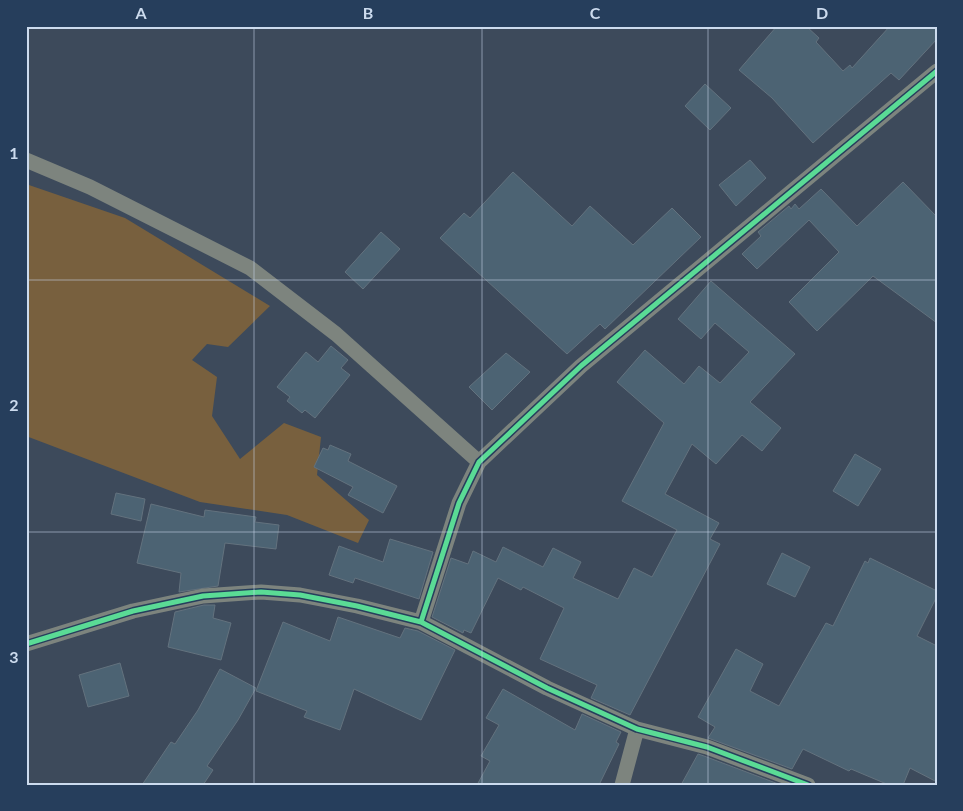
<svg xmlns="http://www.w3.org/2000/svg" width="963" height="811" font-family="Lato,sans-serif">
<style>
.green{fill:#78603e}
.building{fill:#4c6373;stroke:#63727e}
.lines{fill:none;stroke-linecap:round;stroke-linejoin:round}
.minor{stroke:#7d847e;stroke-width:15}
.cycleway-casing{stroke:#263e5c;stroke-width:8}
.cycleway{stroke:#5adb95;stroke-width:5}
.grid{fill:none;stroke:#ccdbee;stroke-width:1;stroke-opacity:0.55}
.neatline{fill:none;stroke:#ccdbee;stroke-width:2}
.grid-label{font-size:16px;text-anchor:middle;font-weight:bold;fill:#ccdbee}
</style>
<rect width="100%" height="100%" fill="#3d4a5b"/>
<path class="green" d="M 26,184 L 125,218 L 270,306 L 228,347 L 207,344 L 192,360 L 217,377 L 212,416 L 240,459 L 284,423 L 321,437 L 317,475 L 369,520 L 358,543 L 287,515 L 200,502 L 26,436 Z"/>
<path class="building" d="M 777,26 L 806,26 L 819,38 L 816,42 L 843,71 L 850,65 L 852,68 L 890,26 L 937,26 L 937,39 L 899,80 L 891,73 L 813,143 L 772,98 L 739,70 Z
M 705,84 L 731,108 L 710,130 L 685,106 Z
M 750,160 L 766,178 L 736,206 L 719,185 Z
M 513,172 L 572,226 L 590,206 L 633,245 L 672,208 L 701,237 L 605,329 L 600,324 L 567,354 L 440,238 L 464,213 L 470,218 Z
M 903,182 L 937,217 L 937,323 L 873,276 L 817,331 L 789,302 L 839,252 L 809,220 L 757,269 L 742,254 L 761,236 L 758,232 L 789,206 L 791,209 L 795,204 L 799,209 L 821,189 L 857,226 Z
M 381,232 L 400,249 L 363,289 L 345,272 Z
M 711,281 L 795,354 L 750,402 L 781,428 L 762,451 L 742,435 L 716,464 L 692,444 L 665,494 L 719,523 L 710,539 L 720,544 L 630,715 L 591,698 L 597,685 L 540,659 L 564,608 L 523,587 L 521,590 L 498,578 L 471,633 L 464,630 L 463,633 L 432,617 L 451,558 L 468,564 L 473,551 L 496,562 L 503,547 L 543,567 L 553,548 L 581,562 L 573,578 L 618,599 L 634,568 L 652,577 L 677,530 L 622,501 L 664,423 L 617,382 L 645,350 L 684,384 L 699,366 L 720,383 L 749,352 L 715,323 L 701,339 L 678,319 Z
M 331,346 L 348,360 L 341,368 L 350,375 L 315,418 L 305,410 L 302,413 L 287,401 L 290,397 L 277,387 L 306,352 L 318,362 Z
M 506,353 L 530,372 L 492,410 L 469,387 Z
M 330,445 L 351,454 L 348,461 L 397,486 L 383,513 L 348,495 L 353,487 L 314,467 L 323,448 L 328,450 Z
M 855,454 L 881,469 L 858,506 L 833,491 Z
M 116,493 L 145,499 L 141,521 L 111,514 Z
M 151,504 L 204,517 L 205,510 L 256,517 L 255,522 L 279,525 L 276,549 L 225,543 L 218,586 L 179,592 L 181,573 L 137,563 Z
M 390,539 L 433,552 L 419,599 L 355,578 L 353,583 L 329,575 L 339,546 L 383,562 Z
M 782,553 L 810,567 L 795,597 L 767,584 Z
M 870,558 L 937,591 L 937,596 L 917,636 L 937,646 L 937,782 L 910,768 L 903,785 L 889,785 L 851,769 L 849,771 L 803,749 L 792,769 L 708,738 L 715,727 L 698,717 L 736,649 L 763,664 L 750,691 L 779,706 L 826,623 L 833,626 L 865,561 L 868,563 Z
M 204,605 L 215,605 L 213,618 L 231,623 L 221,660 L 168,647 L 175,612 Z
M 338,617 L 400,638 L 405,628 L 418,631 L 455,650 L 421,720 L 354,689 L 340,730 L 304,717 L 307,711 L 256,691 L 283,622 L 330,641 Z
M 120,663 L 129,696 L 88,707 L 79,675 Z
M 220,669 L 256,688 L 238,720 L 207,766 L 213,770 L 203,785 L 142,785 L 171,742 L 175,744 L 198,710 Z
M 503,689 L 575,730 L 582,714 L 621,732 L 616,742 L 619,744 L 599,785 L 477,785 L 490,761 L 481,756 L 499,725 L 486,718 Z
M 698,754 L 704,756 L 781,785 L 681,785 Z"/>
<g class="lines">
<path class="minor" d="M 26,160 L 90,187 L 250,268 L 336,334 L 479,462
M 421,622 L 459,503 L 479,462 L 581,366 L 937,71
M 26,644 L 133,611 L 203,596 L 261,592 L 300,595 L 357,606 L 421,622 L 547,688 L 637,729 L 707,747 L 808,785
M 622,785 L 637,729"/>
<defs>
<path id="cycleway" d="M 421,622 L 459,503 L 479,462 L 581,366 L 937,71
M 26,644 L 133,611 L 203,596 L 261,592 L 300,595 L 357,606 L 421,622 L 547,688 L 637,729 L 707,747 L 808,785"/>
</defs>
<use href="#cycleway" class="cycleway-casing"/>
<use href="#cycleway" class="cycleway"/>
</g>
<path class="grid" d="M 254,26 L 254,785M 482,26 L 482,785M 708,26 L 708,785M 26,280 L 937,280M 26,532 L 937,532"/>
<rect width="963" height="811" fill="none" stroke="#263e5c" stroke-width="55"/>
<rect x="28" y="28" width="908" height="756" class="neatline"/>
<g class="grid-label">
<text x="141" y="19">A</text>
<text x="368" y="19">B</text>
<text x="595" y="19">C</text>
<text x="822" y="19">D</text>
<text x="14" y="159">1</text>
<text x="14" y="411">2</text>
<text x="14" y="663">3</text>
</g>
</svg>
